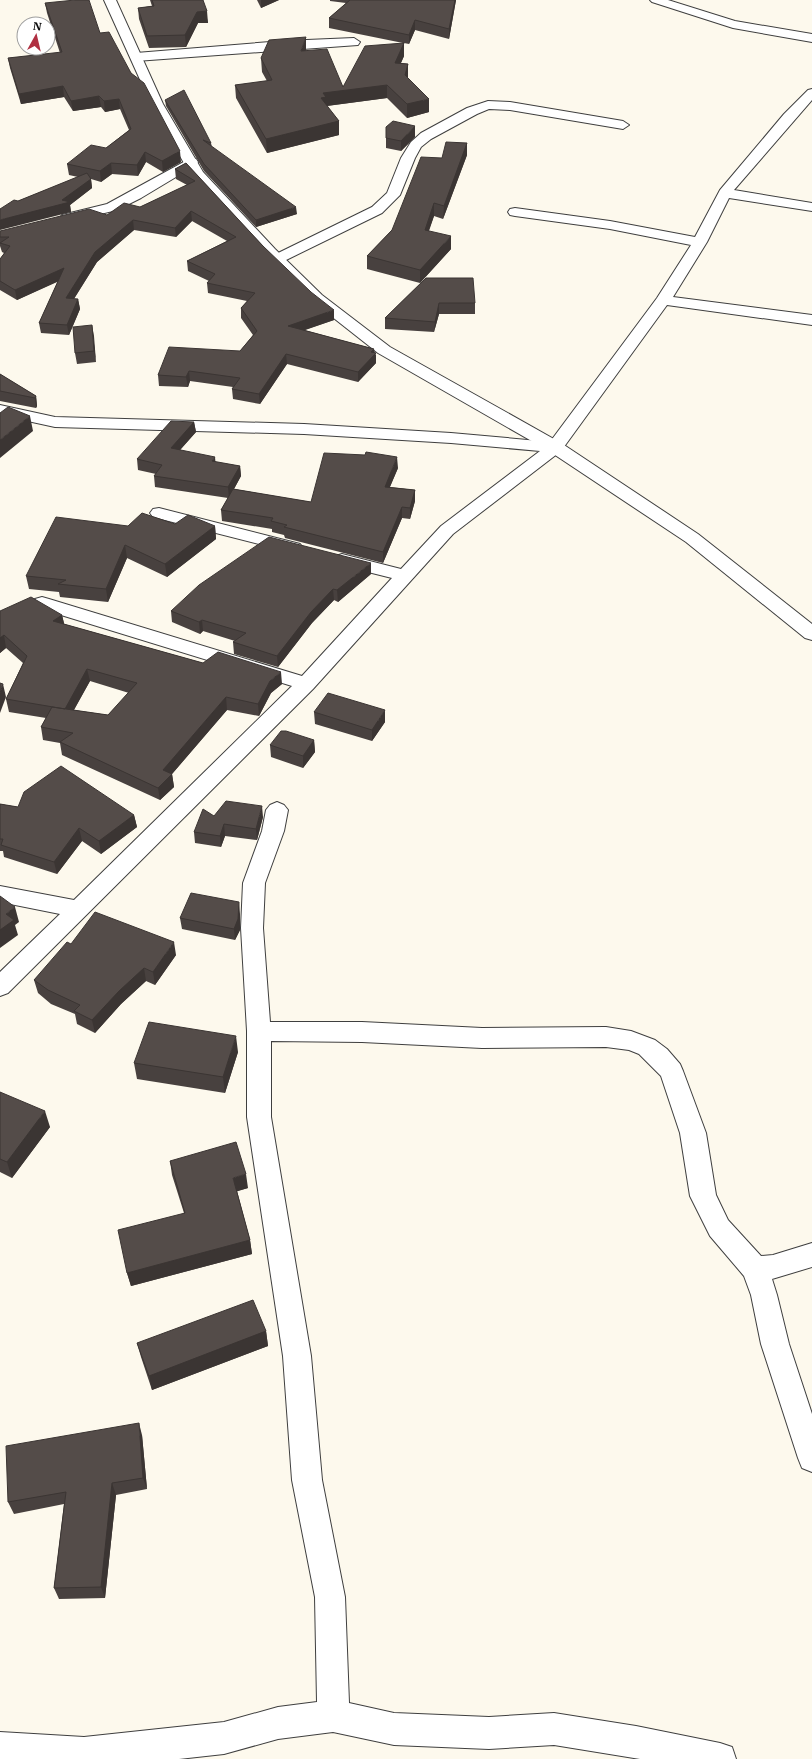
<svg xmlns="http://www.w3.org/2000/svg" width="812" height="1759" font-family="'IBM Plex Serif',serif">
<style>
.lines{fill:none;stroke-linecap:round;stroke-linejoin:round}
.minor-casing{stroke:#3f3f3f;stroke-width:2}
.tertiary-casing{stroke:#3f3f3f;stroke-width:2}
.minor{fill:#fff;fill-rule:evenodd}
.tertiary{fill:#fff;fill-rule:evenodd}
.wall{fill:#48413f;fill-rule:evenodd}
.shaded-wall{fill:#3b3533}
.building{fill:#544c49;stroke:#3b3533}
</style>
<rect width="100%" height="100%" fill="#fdf9ed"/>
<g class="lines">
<defs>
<path id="minor" d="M 650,0 L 668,0 L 735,21 L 812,34 L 812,42 L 733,28 L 652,2 Z
M 354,38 L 360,42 L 358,45 L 136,61 L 130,57 L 136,53 L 283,41 Z
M 812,89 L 812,100 L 734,190 L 812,203 L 812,211 L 729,198 L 707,242 L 673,297 L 812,315 L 812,325 L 667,305 L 561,451 L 453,534 L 313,689 L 8,993 L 0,996 L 0,972 L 60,914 L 0,902 L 0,886 L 74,900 L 292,686 L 35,607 L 33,603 L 35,599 L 42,597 L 49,599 L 302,676 L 392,578 L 336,564 L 333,560 L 336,556 L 342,554 L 401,569 L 441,526 L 540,451 L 451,443 L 304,434 L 55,427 L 0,415 L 0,405 L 55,417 L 304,424 L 451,433 L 550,442 L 657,298 L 691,245 L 610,229 L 515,216 L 510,215 L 508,212 L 510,209 L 515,208 L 610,221 L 695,237 L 720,190 L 784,114 L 808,90 Z
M 488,101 L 510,102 L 623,121 L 629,125 L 623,129 L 510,110 L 489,109 L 477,114 L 431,139 L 421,147 L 415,158 L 400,195 L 382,213 L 282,262 L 272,262 L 270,259 L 272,256 L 372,207 L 387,193 L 401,158 L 411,142 L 421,133 L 467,108 Z
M 191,158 L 196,159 L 198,162 L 196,165 L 141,198 L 117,210 L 67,222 L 62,221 L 60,218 L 62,215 L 107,204 Z
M 159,508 L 300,544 L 303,548 L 300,552 L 294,553 L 153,517 L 150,513 L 153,509 Z
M 277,802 L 284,805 L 288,810 L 284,831 L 265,883 L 263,928 L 270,1022 L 362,1022 L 482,1028 L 606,1027 L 631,1031 L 655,1040 L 667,1049 L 680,1064 L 683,1071 L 706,1133 L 716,1195 L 728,1220 L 761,1256 L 773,1255 L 812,1243 L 812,1267 L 772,1279 L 777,1295 L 789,1344 L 812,1414 L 812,1472 L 802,1468 L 798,1458 L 761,1344 L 751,1295 L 744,1276 L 710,1236 L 690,1196 L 680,1133 L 661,1076 L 639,1054 L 629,1050 L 606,1047 L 482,1048 L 362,1042 L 271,1041 L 271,1117 L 311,1356 L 322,1480 L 345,1597 L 349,1703 L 394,1713 L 489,1717 L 554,1713 L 636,1726 L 720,1743 L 732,1747 L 736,1759 L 640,1759 L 554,1745 L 489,1749 L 394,1745 L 333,1732 L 278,1739 L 224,1754 L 179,1759 L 0,1759 L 0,1732 L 84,1737 L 224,1722 L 278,1707 L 317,1702 L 315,1597 L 292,1480 L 283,1356 L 247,1117 L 247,1031 L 241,928 L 243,883 L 262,831 L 266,810 L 270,805 Z"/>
<path id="tertiary" d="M 104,0 L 116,0 L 163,104 L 203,172 L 275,249 L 322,295 L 390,347 L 561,443 L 698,534 L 812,624 L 812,640 L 805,638 L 686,542 L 549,451 L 378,353 L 312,301 L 265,255 L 190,174 L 151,104 Z"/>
</defs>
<use href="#minor" class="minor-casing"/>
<use href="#tertiary" class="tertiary-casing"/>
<use href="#minor" class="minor"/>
<use href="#tertiary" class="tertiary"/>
</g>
<path class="wall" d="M 150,0 L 203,0 L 208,23 L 198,23 L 186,47 L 149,48 L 139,19 L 138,8 L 152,6 Z
M 257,0 L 279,0 L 261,8 Z
M 330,0 L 456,0 L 449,39 L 415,30 L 409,44 L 404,43 L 404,56 L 401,63 L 408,64 L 408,78 L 429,112 L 407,118 L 387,98 L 327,106 L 339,121 L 339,135 L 267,153 L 236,98 L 235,85 L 267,81 L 262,72 L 261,58 L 306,51 L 343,87 L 403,43 L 329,28 L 329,18 L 346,3 L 330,1 Z
M 45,3 L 100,33 L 131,73 L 181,162 L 163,172 L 146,162 L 138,176 L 112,174 L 101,182 L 91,179 L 92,188 L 70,205 L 71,212 L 18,201 L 78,177 L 69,175 L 67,164 L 106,148 L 129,130 L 120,109 L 105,112 L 101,107 L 73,111 L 64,97 L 21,104 L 10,68 L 8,58 L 60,53 L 47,13 Z
M 165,100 L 211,143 L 212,147 L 297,214 L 256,227 L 204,171 L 166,106 Z
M 386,127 L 415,137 L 401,151 L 386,148 Z
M 467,143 L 467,155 L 443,219 L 434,216 L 429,231 L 451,249 L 420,283 L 367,269 L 367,256 L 392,230 L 442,158 Z
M 186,163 L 263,246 L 334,320 L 304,330 L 374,349 L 376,363 L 358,382 L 287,364 L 260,404 L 233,399 L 232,389 L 233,387 L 190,381 L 188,387 L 159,386 L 158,375 L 240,351 L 253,335 L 241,318 L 241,308 L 247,301 L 208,293 L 207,283 L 209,281 L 188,271 L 187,261 L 227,241 L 192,221 L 176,237 L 134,230 L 97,262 L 74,299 L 78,299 L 80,309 L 69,335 L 41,333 L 39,323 L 58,281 L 17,300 L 0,290 L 0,259 L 4,253 L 2,252 L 0,246 L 0,231 L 107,215 L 140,207 L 187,185 L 176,179 L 175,169 Z
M 426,278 L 475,303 L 475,314 L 439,314 L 434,332 L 385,329 L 385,318 Z
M 92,325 L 96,362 L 77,364 L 75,353 Z
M 0,374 L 36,396 L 37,406 L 36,408 L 0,401 Z
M 194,422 L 196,432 L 180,450 L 216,462 L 240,466 L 241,476 L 234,489 L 311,502 L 398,468 L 390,487 L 415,490 L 415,501 L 410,519 L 402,518 L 383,563 L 285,538 L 284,535 L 272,532 L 272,529 L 222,521 L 221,510 L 228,498 L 155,487 L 154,476 L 156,474 L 138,470 L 137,459 Z
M 175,524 L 215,526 L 216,539 L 167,577 L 127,558 L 108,602 L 60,597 L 59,592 L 29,589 L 26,576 L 128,526 Z
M 371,574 L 338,602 L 334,600 L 312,623 L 278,667 L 234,654 L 233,642 L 235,641 L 203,631 L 200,634 L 172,622 L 171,611 Z
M 0,611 L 62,615 L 64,624 L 203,663 L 282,684 L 271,693 L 259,716 L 227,710 L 172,774 L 174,787 L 160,800 L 62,755 L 60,743 L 43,740 L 41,727 L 46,718 L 9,712 L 6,699 L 23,663 L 6,648 L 0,653 ZM 90,681 L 129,693 L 108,715 L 74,710 Z
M 314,712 L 385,722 L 372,741 L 315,724 Z
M 314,740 L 315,752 L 303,768 L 271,757 L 270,745 Z
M 0,804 L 18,807 L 134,815 L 137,827 L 101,854 L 82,841 L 57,874 L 4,857 L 3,851 L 0,851 Z
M 214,816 L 263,817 L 257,840 L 225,836 L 221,847 L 195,843 L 194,832 Z
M 240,914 L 240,930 L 235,940 L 182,929 L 180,918 Z
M 71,944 L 176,955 L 155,985 L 146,981 L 121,1004 L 95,1033 L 77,1024 L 75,1014 L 51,1004 L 38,993 L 34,980 Z
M 238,1052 L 225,1093 L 137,1079 L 134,1063 Z
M 0,1092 L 50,1127 L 12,1178 L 0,1172 Z
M 170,1161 L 248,1188 L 237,1191 L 250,1240 L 252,1254 L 131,1286 L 127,1273 L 184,1213 L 172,1175 Z
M 266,1331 L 268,1346 L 152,1390 L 141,1357 L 137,1343 Z
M 142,1435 L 147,1489 L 116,1495 L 105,1598 L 59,1599 L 54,1588 L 64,1504 L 14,1514 L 8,1502 Z"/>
<path class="shaded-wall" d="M 261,0 L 279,0 L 261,8 Z
M 455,0 L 456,0 L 449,39 L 449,29 Z
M 207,11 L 208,23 L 198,23 L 186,47 L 185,35 L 197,12 Z
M 415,20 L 415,30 L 409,44 L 409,35 Z
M 306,37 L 306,50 L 301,64 L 301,51 Z
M 404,43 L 404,56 L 395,76 L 395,63 Z
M 408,64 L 408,77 L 405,88 L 405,75 Z
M 387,85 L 387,98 L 326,106 L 321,98 L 323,93 Z
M 63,86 L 64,97 L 21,104 L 19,94 Z
M 99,96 L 101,107 L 73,111 L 71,101 Z
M 119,99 L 120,109 L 105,112 L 104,101 Z
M 429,99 L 429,112 L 407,118 L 407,104 Z
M 339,121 L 339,135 L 267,153 L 266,139 Z
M 415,126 L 415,137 L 401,151 L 401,141 Z
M 467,143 L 467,155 L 443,219 L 444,206 Z
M 180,151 L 181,162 L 163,172 L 162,161 Z
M 145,152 L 146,162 L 138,176 L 137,165 Z
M 111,163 L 112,174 L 101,182 L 100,171 Z
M 91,179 L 92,188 L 70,205 L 71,212 L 0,230 L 0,220 L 62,200 Z
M 434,203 L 434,216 L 424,243 L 425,230 Z
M 296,207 L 297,214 L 256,227 L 256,220 Z
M 191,211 L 192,221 L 176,237 L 175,228 Z
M 133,220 L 134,230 L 97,262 L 68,308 L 66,298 L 95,252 Z
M 451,236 L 451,249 L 420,283 L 420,270 Z
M 64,268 L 66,278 L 17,300 L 15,290 Z
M 78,299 L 80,309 L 69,335 L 67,325 Z
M 439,303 L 439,314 L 434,332 L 435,322 Z
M 334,310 L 334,320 L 288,336 L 288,326 Z
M 92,325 L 94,336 L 96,362 L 94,351 Z
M 374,349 L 375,355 L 376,353 L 376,363 L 358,382 L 358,372 L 371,352 Z
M 286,354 L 287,364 L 260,404 L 259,394 Z
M 189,371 L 190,381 L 188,387 L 186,377 Z
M 36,396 L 37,406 L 36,408 L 35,398 Z
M 30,416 L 33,431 L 0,458 L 0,440 Z
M 194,422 L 196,432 L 172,459 L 171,448 Z
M 215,457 L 216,468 L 212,461 Z
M 397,457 L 398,468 L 385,498 L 385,487 Z
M 240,466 L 241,476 L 229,498 L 228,487 Z
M 415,490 L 415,501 L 410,519 L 410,508 Z
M 402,507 L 402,518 L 383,563 L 383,552 Z
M 215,526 L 216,539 L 167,577 L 165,564 Z
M 125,545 L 127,558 L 108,602 L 106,589 Z
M 371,563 L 371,574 L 338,602 L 337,590 Z
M 333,589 L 334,600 L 312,623 L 278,667 L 277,656 L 311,612 Z
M 62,615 L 65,627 L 53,621 Z
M 202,620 L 203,631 L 200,634 L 199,622 Z
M 4,635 L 6,648 L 0,653 L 0,638 Z
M 87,669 L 90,681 L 67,722 L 65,709 Z
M 281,672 L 282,684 L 271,693 L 259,716 L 258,704 L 270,681 Z
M 3,684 L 6,697 L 0,713 L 0,693 Z
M 226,697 L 227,710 L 172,774 L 174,787 L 160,800 L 158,788 L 163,770 Z
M 385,710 L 385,722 L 372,741 L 372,730 Z
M 314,740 L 315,752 L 303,768 L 303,756 Z
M 262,806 L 263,817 L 257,840 L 256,829 Z
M 134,815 L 137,827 L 101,854 L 99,841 Z
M 224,824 L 225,836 L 221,847 L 220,836 Z
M 79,828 L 82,841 L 57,874 L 54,862 Z
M 239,902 L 240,914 L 240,930 L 235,940 L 234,929 Z
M 15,907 L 19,922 L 15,925 L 18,935 L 0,948 L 0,930 L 6,914 Z
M 174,942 L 176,955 L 155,985 L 153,972 Z
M 144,968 L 146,981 L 121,1004 L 95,1033 L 92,1020 L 119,991 Z
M 236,1036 L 238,1052 L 225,1093 L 223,1077 Z
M 45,1111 L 50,1127 L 12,1178 L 7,1162 Z
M 246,1174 L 248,1188 L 235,1192 L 233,1178 Z
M 250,1240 L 252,1254 L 131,1286 L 127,1273 Z
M 266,1331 L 268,1346 L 152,1390 L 149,1376 Z
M 139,1423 L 142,1435 L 147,1489 L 143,1478 Z
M 112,1483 L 116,1495 L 105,1598 L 101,1587 Z"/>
<path class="building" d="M 75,0 L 89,0 L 100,33 L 109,32 L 131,73 L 144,83 L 180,151 L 162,161 L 145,152 L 137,165 L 111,163 L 100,171 L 67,164 L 91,145 L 106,148 L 131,129 L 119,99 L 104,101 L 99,96 L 71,101 L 63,86 L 19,94 L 8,58 L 62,52 L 45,3 Z
M 152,0 L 203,0 L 207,11 L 197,12 L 185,35 L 147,36 L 138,8 L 154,6 Z
M 350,0 L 455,0 L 449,29 L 415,20 L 409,35 L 329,18 Z
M 306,37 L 301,51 L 327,49 L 343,87 L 365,46 L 404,43 L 395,63 L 408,64 L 405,75 L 429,99 L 407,104 L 387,85 L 323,93 L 326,97 L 321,98 L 339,121 L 266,139 L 235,85 L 272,80 L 261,58 L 269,40 Z
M 184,90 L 211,143 L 203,140 L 296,207 L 256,220 L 204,164 L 165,100 Z
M 393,121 L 415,126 L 401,141 L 386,138 L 386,127 Z
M 446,142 L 467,143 L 444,206 L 434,203 L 425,230 L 451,236 L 420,270 L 367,256 L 392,230 L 421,157 L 442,158 Z
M 186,163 L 263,246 L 311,292 L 334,310 L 288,326 L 374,349 L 371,352 L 376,353 L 358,372 L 286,354 L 259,394 L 232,389 L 240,378 L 189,371 L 186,377 L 158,375 L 169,347 L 240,351 L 257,331 L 241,308 L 255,293 L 207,283 L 215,274 L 187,261 L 236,237 L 191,211 L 175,228 L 133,220 L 95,252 L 66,298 L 78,299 L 67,325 L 39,323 L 64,268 L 15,290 L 0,281 L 0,259 L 10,246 L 0,243 L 9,237 L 0,237 L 0,231 L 89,209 L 107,215 L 124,203 L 140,207 L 195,181 L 175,169 Z
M 87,173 L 91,179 L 62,200 L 70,202 L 0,220 L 0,209 L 14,200 L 18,201 Z
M 426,278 L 473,278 L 475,303 L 439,303 L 435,322 L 385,318 Z
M 92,325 L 94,351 L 75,353 L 73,327 Z
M 0,374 L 36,396 L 35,398 L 0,391 Z
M 8,407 L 30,416 L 0,440 L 0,413 Z
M 171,421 L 194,422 L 171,448 L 215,457 L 212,461 L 240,466 L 228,487 L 154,476 L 162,465 L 137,459 Z
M 366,452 L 397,457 L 385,487 L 415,490 L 410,508 L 402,507 L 383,552 L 284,527 L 287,525 L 271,521 L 273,518 L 221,510 L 233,489 L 311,502 L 324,453 L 365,455 Z
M 142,513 L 175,524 L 188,515 L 215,526 L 165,564 L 125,545 L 106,589 L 58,584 L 66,580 L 26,576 L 56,517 L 128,526 Z
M 269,537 L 371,563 L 337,590 L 333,589 L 311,612 L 277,656 L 233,642 L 246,633 L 202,620 L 199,622 L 171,611 L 199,585 Z
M 31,597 L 62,615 L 53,621 L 203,663 L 218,652 L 281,672 L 270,681 L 258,704 L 226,697 L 163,770 L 172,774 L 158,788 L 60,742 L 73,733 L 41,727 L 52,707 L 108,715 L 137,683 L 87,669 L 65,709 L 6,699 L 27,656 L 4,635 L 0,638 L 0,611 Z
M 0,683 L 3,684 L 0,693 Z
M 328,693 L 385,710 L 372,730 L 314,712 Z
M 281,731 L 286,731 L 314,740 L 303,756 L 270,745 Z
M 61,766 L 134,815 L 99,841 L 79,828 L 54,862 L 1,845 L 3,839 L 0,839 L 0,804 L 18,807 L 24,792 Z
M 226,801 L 262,806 L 256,829 L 224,824 L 220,836 L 194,832 L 203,809 L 214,816 Z
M 191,893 L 239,902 L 238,919 L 234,929 L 180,918 Z
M 0,896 L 15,907 L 6,914 L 14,920 L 0,930 Z
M 95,912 L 174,942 L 153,972 L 144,968 L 119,991 L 92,1020 L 74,1011 L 80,1005 L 48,990 L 34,980 L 67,942 L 71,944 Z
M 149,1022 L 236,1036 L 223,1077 L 134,1063 Z
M 0,1092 L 45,1111 L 7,1162 L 0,1159 Z
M 236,1142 L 246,1174 L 233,1178 L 250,1240 L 127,1273 L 118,1230 L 185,1213 L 170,1161 Z
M 253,1300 L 266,1331 L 149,1376 L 137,1343 Z
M 139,1423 L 143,1478 L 112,1483 L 101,1587 L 54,1588 L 66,1492 L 8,1502 L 6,1446 Z"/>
<g transform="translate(36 36) rotate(8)"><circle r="19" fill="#ffffff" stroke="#9e9e9e"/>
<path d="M0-3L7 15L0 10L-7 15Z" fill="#b03042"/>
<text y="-6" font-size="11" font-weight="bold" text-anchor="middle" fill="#0c0c0c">N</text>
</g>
</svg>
